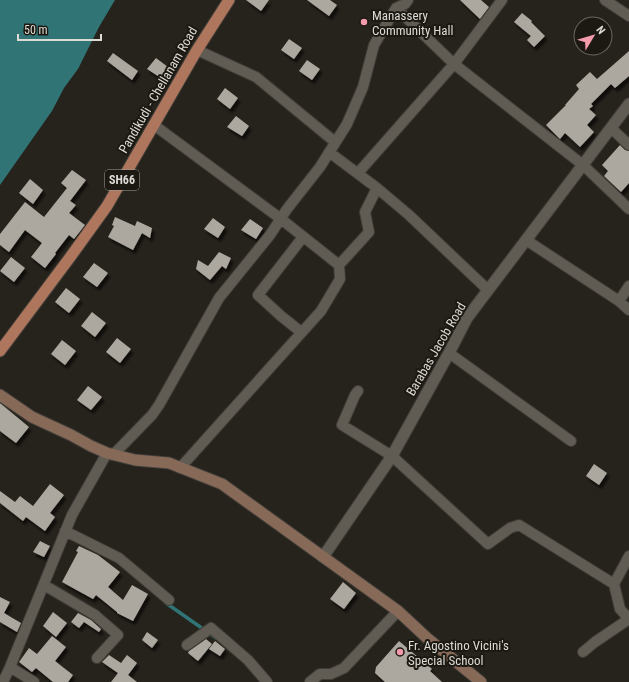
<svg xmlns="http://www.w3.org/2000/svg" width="629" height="682" font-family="'Roboto Condensed',sans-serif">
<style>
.water{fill:#307476}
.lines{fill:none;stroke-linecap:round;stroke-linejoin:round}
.stream{stroke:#307476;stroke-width:3.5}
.building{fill:#ada89f;filter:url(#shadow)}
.minor-casing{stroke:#403d38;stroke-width:12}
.tertiary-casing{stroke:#403d38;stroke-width:13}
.secondary-casing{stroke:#403d38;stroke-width:13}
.primary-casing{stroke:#403d38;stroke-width:13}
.minor{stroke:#605c54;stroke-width:10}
.tertiary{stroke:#605c54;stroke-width:11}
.secondary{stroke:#876958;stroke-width:11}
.primary{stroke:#ae765c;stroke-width:11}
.poi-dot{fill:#f39aab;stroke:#1c1912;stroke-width:1.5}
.labels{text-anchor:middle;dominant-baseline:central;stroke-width:4;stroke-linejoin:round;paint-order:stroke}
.shield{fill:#1c1912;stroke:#a3a19b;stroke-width:1}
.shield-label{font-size:12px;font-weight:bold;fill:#dddbd6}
.poi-label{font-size:13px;fill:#dddbd6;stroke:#1c1912;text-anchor:start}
.street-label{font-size:13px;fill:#dddbd6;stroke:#1c1912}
</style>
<defs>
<filter id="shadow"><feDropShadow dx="2.5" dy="4" stdDeviation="1" flood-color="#0009"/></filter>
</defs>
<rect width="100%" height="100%" fill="#26221c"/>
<path class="water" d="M 0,0 L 115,0 L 99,27 L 78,69 L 64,88 L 52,111 L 0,185 Z"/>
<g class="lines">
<path class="stream" d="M 166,603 L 216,638"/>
</g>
<path class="building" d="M 246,0 L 269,0 L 261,11 Z
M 307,0 L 330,0 L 337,5 L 329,16 Z
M 460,0 L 481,0 L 489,7 L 480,19 Z
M 522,13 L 532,21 L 531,22 L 545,36 L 534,47 L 527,40 L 531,36 L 514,22 Z
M 289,39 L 302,48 L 294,59 L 281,50 Z
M 629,51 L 629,76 L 615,88 L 611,84 L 591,104 L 593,106 L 589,109 L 596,115 L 587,125 L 594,132 L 580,147 L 565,133 L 560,139 L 546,125 L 566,105 L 565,105 L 579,89 L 576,85 L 590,72 L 597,79 Z
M 113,53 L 138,71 L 132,80 L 107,61 Z
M 156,58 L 168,67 L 161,78 L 147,69 Z
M 307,60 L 320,69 L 312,80 L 299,71 Z
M 225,88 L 238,98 L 230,109 L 217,99 Z
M 236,116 L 249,126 L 242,136 L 227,127 Z
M 620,145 L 625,150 L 629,151 L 629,183 L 621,192 L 604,176 L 608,171 L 602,165 Z
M 72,170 L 86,180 L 70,201 L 76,205 L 69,213 L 85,225 L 74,239 L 69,235 L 55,253 L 56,254 L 45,268 L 31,257 L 42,243 L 25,230 L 9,252 L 0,245 L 0,234 L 25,202 L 44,217 L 67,188 L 61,183 Z
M 30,179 L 43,190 L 33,204 L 19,193 Z
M 115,217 L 135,226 L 137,221 L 152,228 L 150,238 L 142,233 L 133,250 L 108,237 L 114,226 L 112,225 Z
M 213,218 L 225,227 L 218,238 L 204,229 Z
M 250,219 L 263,228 L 256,239 L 241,230 Z
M 219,252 L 231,258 L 226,269 L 222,266 L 210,280 L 196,269 L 198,260 L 208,266 Z
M 11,257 L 25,268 L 14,282 L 0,271 Z
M 94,263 L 108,273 L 97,287 L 83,277 Z
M 66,288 L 80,299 L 69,313 L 55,302 Z
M 92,312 L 106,323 L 95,337 L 81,326 Z
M 117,338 L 131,349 L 120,363 L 106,352 Z
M 62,340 L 76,351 L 65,365 L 51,354 Z
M 88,386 L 102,397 L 91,410 L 77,400 Z
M 0,403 L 29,427 L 16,443 L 0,431 Z
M 594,464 L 607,473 L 599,485 L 586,476 Z
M 50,484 L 64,495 L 50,513 L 55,517 L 45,531 L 26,517 L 23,521 L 0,503 L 0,491 L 15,502 L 20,496 L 33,506 Z
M 40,541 L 50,546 L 44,557 L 33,552 Z
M 79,546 L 98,555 L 120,572 L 108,587 L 123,600 L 132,585 L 148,594 L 133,621 L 117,613 L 117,612 L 96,595 L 93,599 L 62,582 L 78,552 L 76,551 Z
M 343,582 L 356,593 L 344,609 L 330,599 Z
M 0,597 L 10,602 L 4,613 L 21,623 L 17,632 L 0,622 Z
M 53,612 L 67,623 L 56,637 L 43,626 Z
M 78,613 L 91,620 L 101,629 L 99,632 L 84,622 L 79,628 L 71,622 Z
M 147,632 L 158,640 L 152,648 L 142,640 Z
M 52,636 L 66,647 L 55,661 L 73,675 L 68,682 L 53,682 L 36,668 L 32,672 L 19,662 L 29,648 L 37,654 Z
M 206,639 L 212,644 L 198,661 L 188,653 L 189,651 Z
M 215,641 L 225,649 L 220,656 L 209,649 Z
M 399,641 L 432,669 L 430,671 L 442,682 L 385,682 L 375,673 L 376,667 Z
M 109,655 L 121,663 L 127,655 L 137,663 L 128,675 L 137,682 L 111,682 L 118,673 L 102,662 Z"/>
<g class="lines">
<defs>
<path id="minor" d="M 502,0 L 454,64 L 583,165 L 629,209
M 605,0 L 629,16
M 197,50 L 256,77 L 335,142
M 154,125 L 281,219 L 339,265 L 340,279 L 321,311 L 180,468
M 611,128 L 629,145
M 329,152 L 377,188 L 409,215 L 488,290
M 358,173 L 454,64 L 396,8
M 526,240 L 619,301 L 629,310
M 339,265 L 369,232 L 365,212 L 377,188
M 619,301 L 629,286
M 301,332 L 281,316 L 258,295 L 303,237
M 449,353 L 571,441
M 358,391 L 355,395 L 342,425 L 392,456 L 488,544 L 510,528 L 519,525 L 614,584
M 113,455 L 152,415 L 159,405 L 219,298 L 270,235 L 287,209 L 320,167 L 347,124 L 363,87 L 374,45 L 396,8 L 405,4 L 408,0
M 65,531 L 119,558 L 169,600
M 629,556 L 614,584 L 620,609 L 629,619
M 44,585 L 95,615 L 118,635 L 97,658
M 187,645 L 211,628 L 248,660 L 267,682
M 583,652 L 595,642 L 629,619
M 3,682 L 10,667
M 34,682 L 10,667 L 72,515 L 107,453
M 310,682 L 320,674 L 331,674 L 344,668 L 398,611"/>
<path id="tertiary" d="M 323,557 L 392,456 L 449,353 L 467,318 L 629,104"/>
<path id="secondary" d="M 0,395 L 32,417 L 71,435 L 91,446 L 107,453 L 135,460 L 169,463 L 222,484 L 398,611 L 427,638 L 481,682"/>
<path id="primary" d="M 0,351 L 71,256 L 107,206 L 197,50 L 229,0"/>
</defs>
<use href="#minor" class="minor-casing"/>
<use href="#tertiary" class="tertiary-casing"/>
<use href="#secondary" class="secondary-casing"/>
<use href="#primary" class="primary-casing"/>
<use href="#minor" class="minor"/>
<use href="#tertiary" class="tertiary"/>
<use href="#secondary" class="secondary"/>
<use href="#primary" class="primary"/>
</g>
<g class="poi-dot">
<circle cx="364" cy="22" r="4"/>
<circle cx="400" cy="652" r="4"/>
</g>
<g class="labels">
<rect class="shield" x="105" y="170" width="34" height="20" rx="3"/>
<g class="shield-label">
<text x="122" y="180">SH66</text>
</g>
<g class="poi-label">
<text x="372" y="15">Manassery<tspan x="372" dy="15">Community Hall</tspan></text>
<text x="408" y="645">Fr. Agostino Vicini's<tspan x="408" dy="15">Special School</tspan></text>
</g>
<g class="street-label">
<text transform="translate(158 90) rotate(-60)">Pandikudi - Chellanam Road</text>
<text transform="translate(436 349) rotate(-60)">Barabas Jacob Road</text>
</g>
</g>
<g transform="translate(593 36) rotate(52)"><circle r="19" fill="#1c1912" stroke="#696760"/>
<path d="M0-3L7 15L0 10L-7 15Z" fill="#f39aab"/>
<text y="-6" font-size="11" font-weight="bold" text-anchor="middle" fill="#dddbd6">N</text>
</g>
<path d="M18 34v6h83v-6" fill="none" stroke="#dddbd6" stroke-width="2"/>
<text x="24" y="34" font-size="12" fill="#dddbd6" stroke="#1c1912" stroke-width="3" paint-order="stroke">50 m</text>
</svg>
